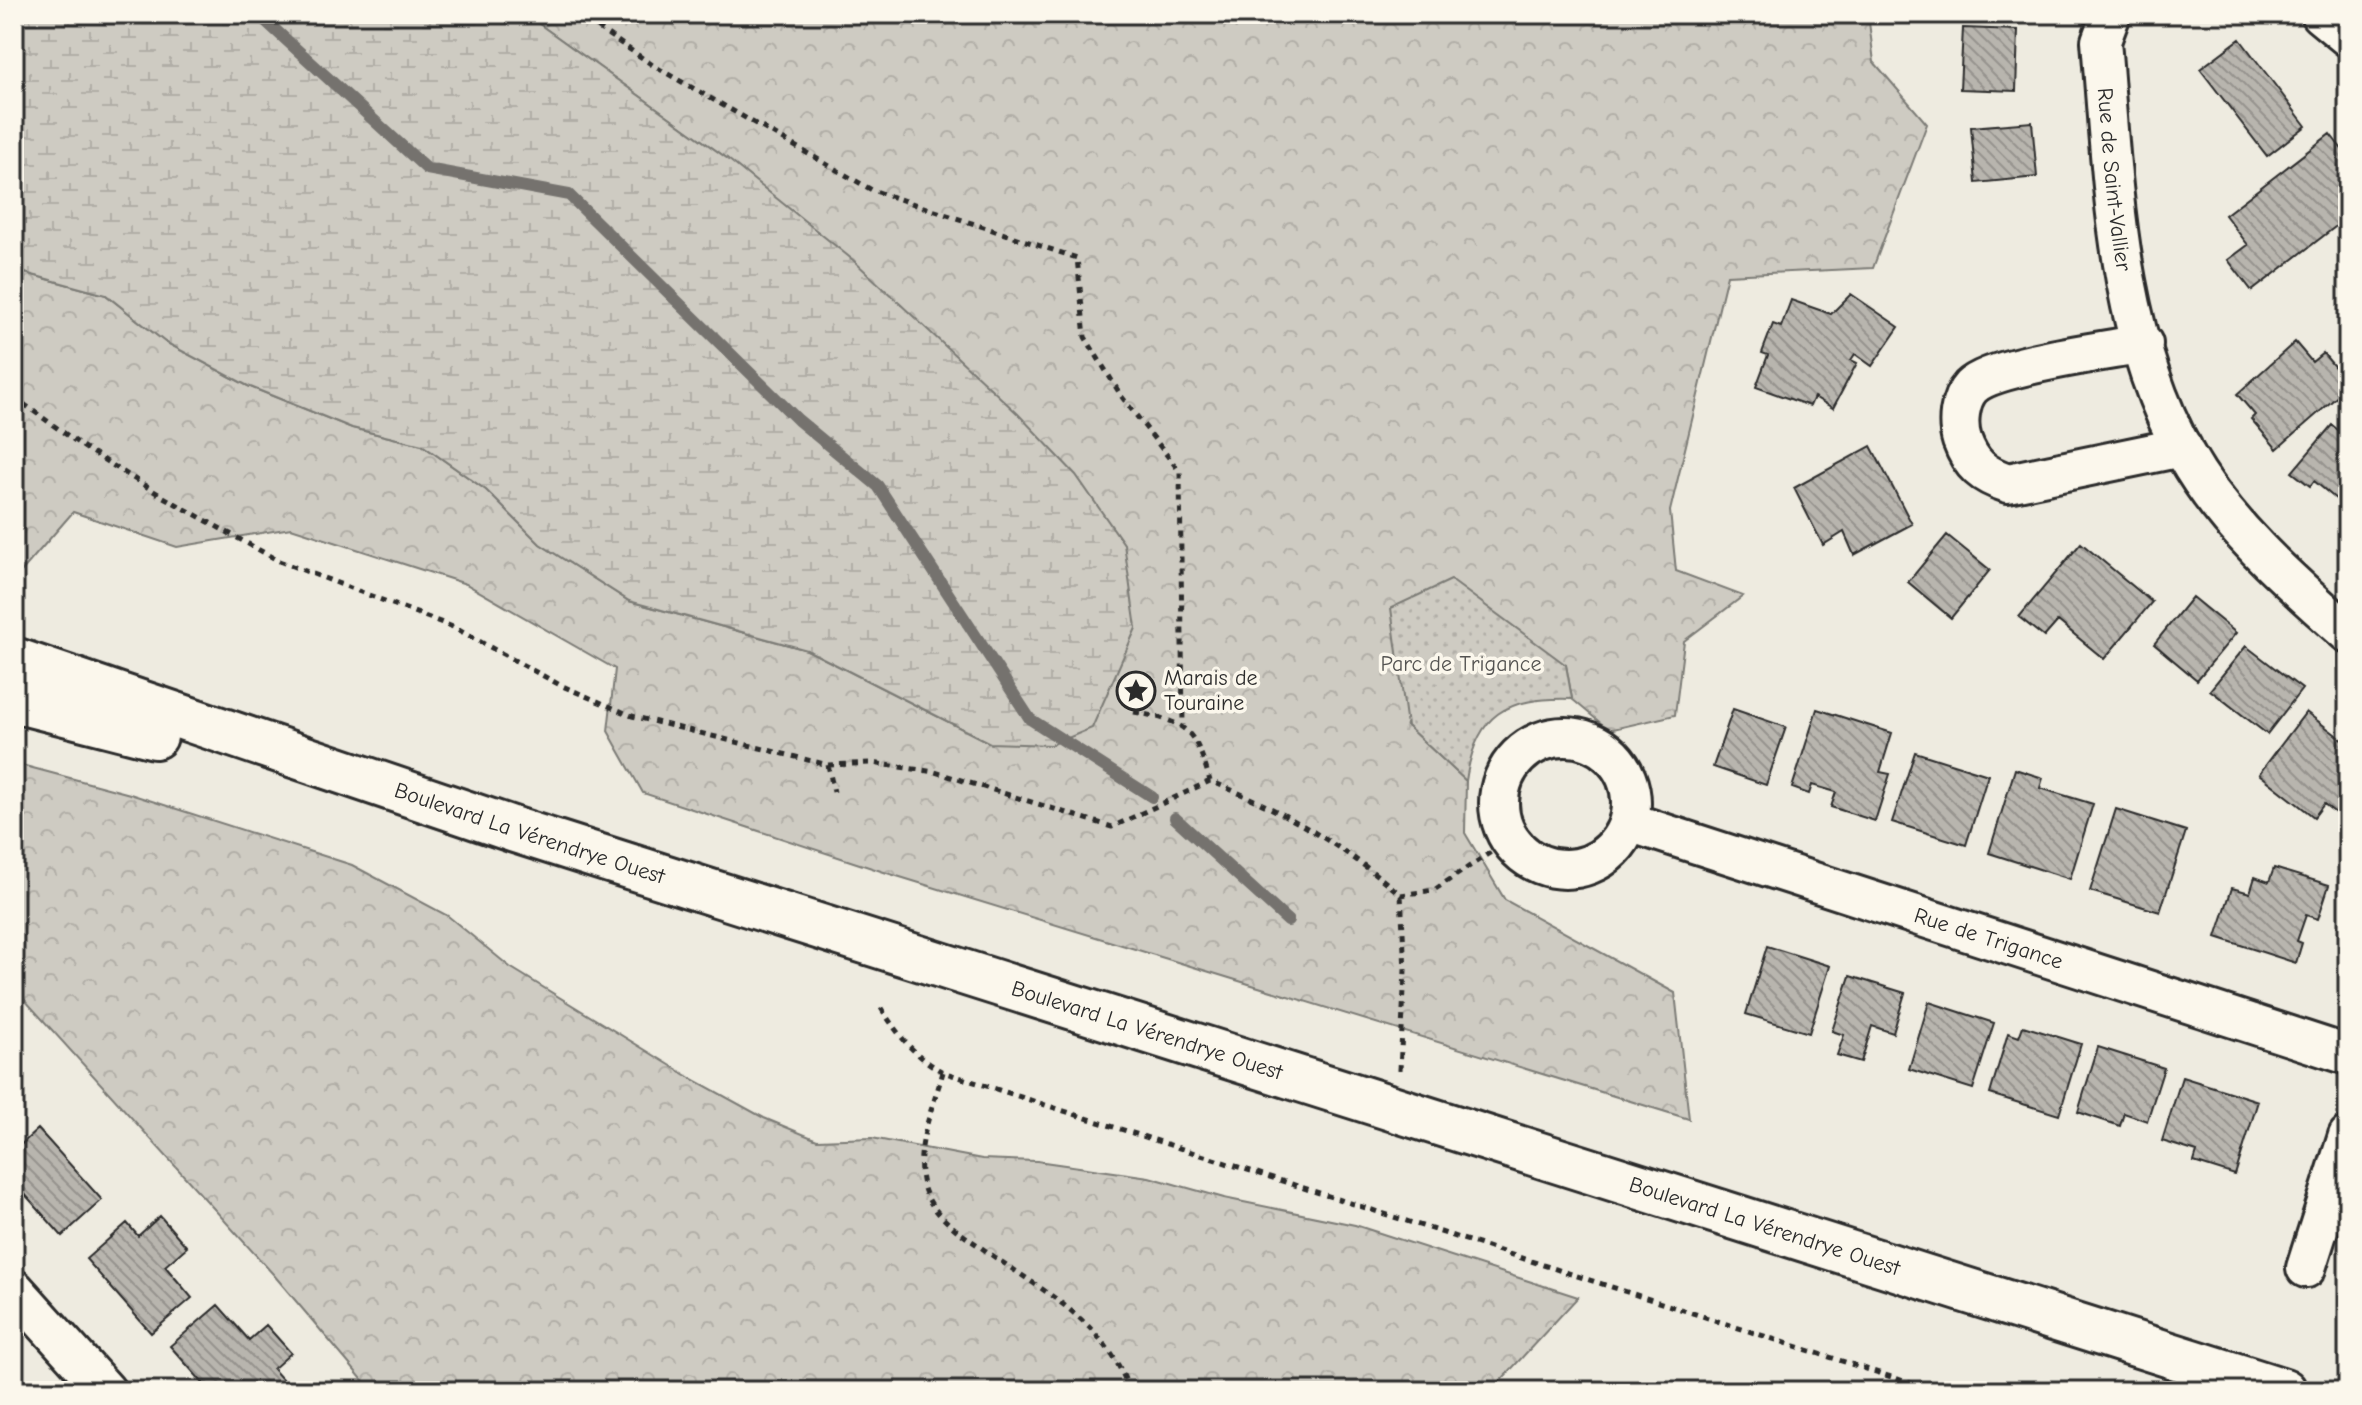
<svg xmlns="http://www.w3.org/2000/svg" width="2362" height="1405" font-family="'Comic Neue',sans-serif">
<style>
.forest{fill:url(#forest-crowns);stroke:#7c7b76;stroke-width:2}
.wetland{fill:url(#wetland-marsh);stroke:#7c7b76;stroke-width:2}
.park{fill:url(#park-dots);stroke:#7c7b76;stroke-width:2}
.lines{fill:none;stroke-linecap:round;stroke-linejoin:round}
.stream{stroke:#74726e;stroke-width:12}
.building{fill:url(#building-back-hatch);stroke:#2b2b2b;stroke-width:2}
.street-casing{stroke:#2b2b2b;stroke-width:44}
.secondary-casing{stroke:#2b2b2b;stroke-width:50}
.path{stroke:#2b2b2b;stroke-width:5;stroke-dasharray:6 6;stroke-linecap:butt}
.street{stroke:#fbf7ec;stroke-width:38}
.secondary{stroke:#fbf7ec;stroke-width:44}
.labels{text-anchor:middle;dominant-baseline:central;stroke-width:7;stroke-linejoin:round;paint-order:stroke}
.street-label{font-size:22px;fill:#2b2b2b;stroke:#fbf7ec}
.park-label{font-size:22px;fill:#545351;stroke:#fbf7ec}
.poi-label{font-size:22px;fill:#2b2b2b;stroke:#fbf7ec;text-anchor:start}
</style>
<defs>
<pattern id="forest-crowns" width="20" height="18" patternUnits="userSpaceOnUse" patternTransform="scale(2)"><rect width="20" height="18" fill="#cecbc2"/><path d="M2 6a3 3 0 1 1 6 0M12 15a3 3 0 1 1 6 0" fill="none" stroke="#b1aea7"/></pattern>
<pattern id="wetland-marsh" width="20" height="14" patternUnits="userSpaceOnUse" patternTransform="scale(2)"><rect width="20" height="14" fill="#cecbc2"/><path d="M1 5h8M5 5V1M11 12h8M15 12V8" fill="none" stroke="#b1aea7"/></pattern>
<pattern id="park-dots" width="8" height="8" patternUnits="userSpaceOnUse" patternTransform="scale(2)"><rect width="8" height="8" fill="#cecbc2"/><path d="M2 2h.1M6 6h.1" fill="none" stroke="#b1aea7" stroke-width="1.8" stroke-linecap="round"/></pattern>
<pattern id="building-back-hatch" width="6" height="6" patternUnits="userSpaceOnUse" patternTransform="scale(2)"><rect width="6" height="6" fill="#b8b5ae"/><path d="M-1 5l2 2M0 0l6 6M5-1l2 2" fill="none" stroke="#96938e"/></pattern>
</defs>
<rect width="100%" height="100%" fill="#eeebe0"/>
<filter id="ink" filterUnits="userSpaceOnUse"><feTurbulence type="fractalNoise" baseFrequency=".0125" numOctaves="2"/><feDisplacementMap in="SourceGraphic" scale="16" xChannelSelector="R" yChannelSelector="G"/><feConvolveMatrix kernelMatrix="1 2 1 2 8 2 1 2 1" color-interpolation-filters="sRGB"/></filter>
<g filter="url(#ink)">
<path class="forest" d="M 525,14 L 1868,14 L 1874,62 L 1927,124 L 1873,268 L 1727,275 L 1670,511 L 1676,571 L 1743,596 L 1684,641 L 1675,715 L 1609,730 L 1572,699 L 1566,665 L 1407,726 L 1466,781 L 1465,833 L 1505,900 L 1675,993 L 1689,1119 L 887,873 L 643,793 L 608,731 L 615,669 L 466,584 L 291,528 L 177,547 L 73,512 L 14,580 L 14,270 L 106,295 L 165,342 L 248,386 L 352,428 L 422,445 L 486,490 L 540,544 L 629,601 L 807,650 L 990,743 L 728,159 Z
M 14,763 L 130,794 L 352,865 L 448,916 L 510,967 L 691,1078 L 764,1118 L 817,1140 L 872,1138 L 982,1159 L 1037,1161 L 1149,1177 L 1224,1198 L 1355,1225 L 1578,1297 L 1491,1391 L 372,1391 L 273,1274 L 14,988 Z"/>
<path class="wetland" d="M 14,14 L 525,14 L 728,159 L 853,260 L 1018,414 L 1076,475 L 1124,544 L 1136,628 L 1092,728 L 1051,745 L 990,743 L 807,650 L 629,601 L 540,544 L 486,490 L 422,445 L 352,428 L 248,386 L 165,342 L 106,295 L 14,270 Z"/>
<path class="park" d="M 1451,580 L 1566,665 L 1572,699 C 1506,697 1476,713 1466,781 L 1407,726 L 1391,608 Z"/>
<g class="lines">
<path class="stream" d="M 258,14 L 427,169 L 569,195 L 798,420 L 878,486 L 1030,719 L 1152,797
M 1175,818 L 1288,921"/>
</g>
<path class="building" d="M 1963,28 L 2018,30 L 2016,91 L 1960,89 Z
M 2240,39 L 2306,126 L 2267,156 L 2200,69 Z
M 2032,122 L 2037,177 L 1976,183 L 1971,127 Z
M 2330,134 L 2348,157 L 2348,217 L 2252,291 L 2228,260 L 2248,245 L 2225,215 Z
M 1851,294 L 1899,327 L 1872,366 L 1855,354 L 1851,360 L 1857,363 L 1833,408 L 1814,397 L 1810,406 L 1756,387 L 1768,355 L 1762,353 L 1773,324 L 1781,327 L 1791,300 L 1831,314 Z
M 2295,342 L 2312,362 L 2323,353 L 2348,383 L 2348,387 L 2277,449 L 2251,419 L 2255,415 L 2237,394 Z
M 2332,425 L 2348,438 L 2348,509 L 2314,481 L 2310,486 L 2292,472 Z
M 1871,446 L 1912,524 L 1854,555 L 1844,532 L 1823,545 L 1794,488 Z
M 1947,535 L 1990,570 L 1951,618 L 1908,582 Z
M 2081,543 L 2152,602 L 2104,659 L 2058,621 L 2044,637 L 2019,617 Z
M 2192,597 L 2236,633 L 2197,680 L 2154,644 Z
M 2246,646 L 2302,689 L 2267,734 L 2210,690 Z
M 1733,709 L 1786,727 L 1766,785 L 1713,767 Z
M 1817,709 L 1892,733 L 1880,772 L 1890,774 L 1875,821 L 1831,807 L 1836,792 L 1812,785 L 1809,794 L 1792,788 Z
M 2306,712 L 2348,744 L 2348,810 L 2342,818 L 2324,804 L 2314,817 L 2259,774 Z
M 1915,752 L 1988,775 L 1966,845 L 1892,822 Z
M 2015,769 L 2043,778 L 2040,788 L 2093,804 L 2070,879 L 1989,853 Z
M 2116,809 L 2186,831 L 2160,912 L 2090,891 Z
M 2274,868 L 2329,885 L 2318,919 L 2306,915 L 2297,941 L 2302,943 L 2296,963 L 2216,937 L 2232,888 L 2250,893 L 2255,877 L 2269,882 Z
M 1767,946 L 1830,966 L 1809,1033 L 1746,1014 Z
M 1850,976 L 1905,993 L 1893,1033 L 1872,1026 L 1861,1062 L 1837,1055 L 1844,1035 L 1832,1031 Z
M 1929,1002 L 1994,1023 L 1973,1089 L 1909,1069 Z
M 2023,1026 L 2081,1044 L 2059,1115 L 1990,1094 L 2008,1033 L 2019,1037 Z
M 2098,1047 L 2164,1068 L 2147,1121 L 2124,1113 L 2120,1126 L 2078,1112 Z
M 2182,1077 L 2258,1101 L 2235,1175 L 2194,1162 L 2197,1152 L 2162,1141 Z
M 38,1129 L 102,1200 L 62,1236 L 14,1182 L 14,1151 Z
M 160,1216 L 187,1247 L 165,1266 L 192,1298 L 151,1333 L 86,1259 L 127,1223 L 138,1236 Z
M 218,1305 L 249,1340 L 266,1325 L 291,1353 L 273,1369 L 293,1391 L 210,1391 L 170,1346 Z"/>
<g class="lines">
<defs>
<g id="street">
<path id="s1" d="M 2111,14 L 2101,41 C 2113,180 2115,329 2185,454 C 2224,524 2289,581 2348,633"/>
<path d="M 2320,14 L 2348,37"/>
<path d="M 2143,344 C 2107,351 1993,365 1971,387 C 1959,400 1957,424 1962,440 C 1971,465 1983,475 2008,483 L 2182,447"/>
<circle cx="1565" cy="803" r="66"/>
<path id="s2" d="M 1629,822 L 2348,1055"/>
<path d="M 2306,1268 L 2348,1136"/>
<path d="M 14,1289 L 106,1391"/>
</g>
<g id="secondary">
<path id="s3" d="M 14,660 L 515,830 L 2284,1391"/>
<path d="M 14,700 L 155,736"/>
</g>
</defs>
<use href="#street" class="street-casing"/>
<use href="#secondary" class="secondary-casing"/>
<path class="path" d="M 578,14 L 654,66 L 872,190 L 1077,258 L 1085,337 L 1122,397 L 1180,472 L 1183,725
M 14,397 L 85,448 L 160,495 L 279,561 L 453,627 L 560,685 L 632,716 L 828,765 L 834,792
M 1134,712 C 1187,722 1195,729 1210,781
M 828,765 L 872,763 L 935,772 L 1112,827 L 1210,781 C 1281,809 1344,846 1401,895 L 1434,890 L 1509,840
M 881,1008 C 899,1036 914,1056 943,1072 L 1935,1391
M 1400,1070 L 1405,970 L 1401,895
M 943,1072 C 933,1108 914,1148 923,1185 C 930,1213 957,1231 979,1246 C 1034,1286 1109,1322 1129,1391"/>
<use href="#street" class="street"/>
<use href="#secondary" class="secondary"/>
</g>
</g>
<defs>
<symbol id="sight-ring" viewBox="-11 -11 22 22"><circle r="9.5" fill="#fbf7ec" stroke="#2b2b2b" stroke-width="1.5"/><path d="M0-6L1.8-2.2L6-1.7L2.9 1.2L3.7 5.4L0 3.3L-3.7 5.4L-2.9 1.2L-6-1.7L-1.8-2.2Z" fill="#2b2b2b"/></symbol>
</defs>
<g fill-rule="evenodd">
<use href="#sight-ring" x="1114" y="669" width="44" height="44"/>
</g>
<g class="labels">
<g class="street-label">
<text stroke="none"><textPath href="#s1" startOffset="168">Rue de Saint-Vallier</textPath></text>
<text stroke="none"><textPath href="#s3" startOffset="544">Boulevard La Vérendrye Ouest</textPath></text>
<text stroke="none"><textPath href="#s2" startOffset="378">Rue de Trigance</textPath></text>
<text stroke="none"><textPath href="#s3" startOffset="1192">Boulevard La Vérendrye Ouest</textPath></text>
<text stroke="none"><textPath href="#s3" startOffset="1840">Boulevard La Vérendrye Ouest</textPath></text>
</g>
<g class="park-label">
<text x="1461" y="664">Parc de Trigance</text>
</g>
<g class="poi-label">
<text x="1164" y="678">Marais de<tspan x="1164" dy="25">Touraine</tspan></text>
</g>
</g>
<rect width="2362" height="1405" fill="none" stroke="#fbf7ec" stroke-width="48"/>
<rect x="24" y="24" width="2314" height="1357" fill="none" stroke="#2b2b2b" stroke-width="3" filter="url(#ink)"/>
</svg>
